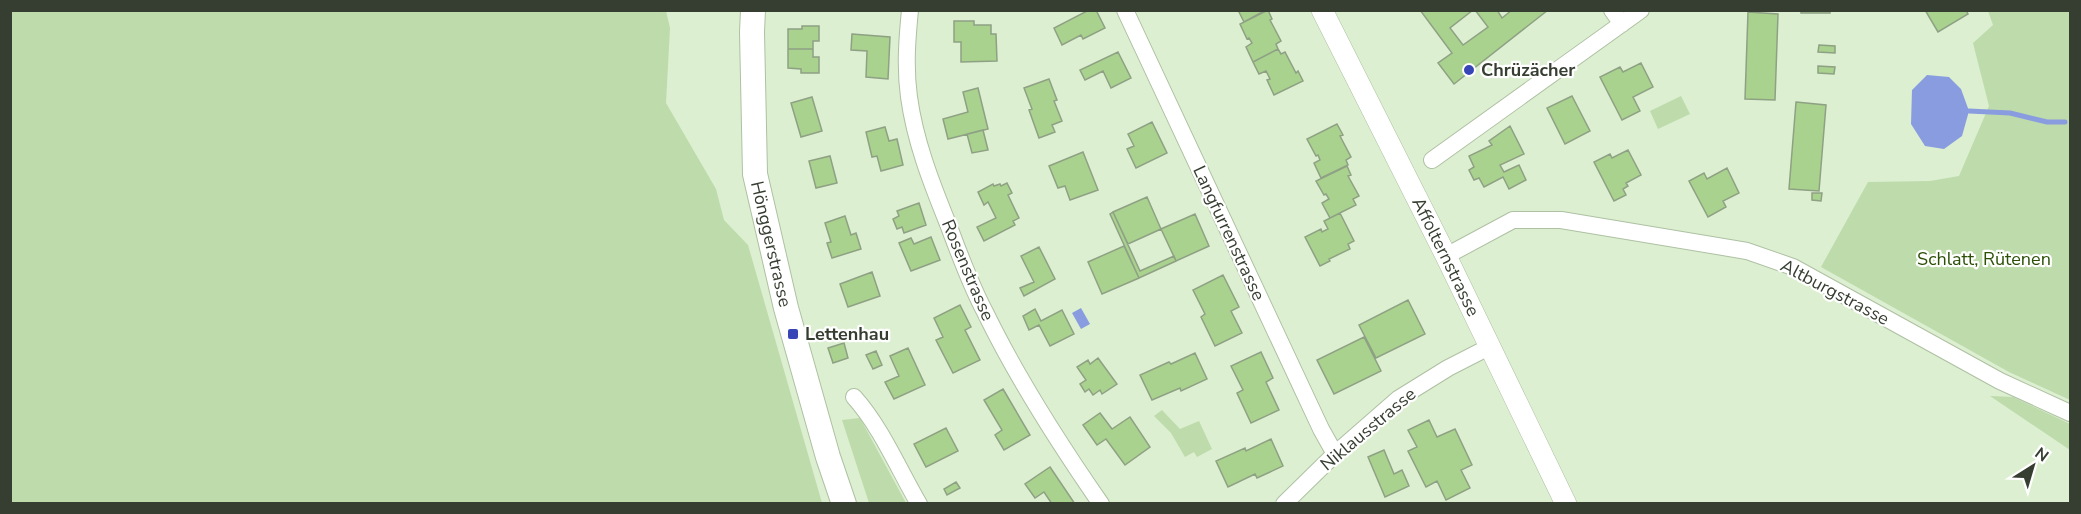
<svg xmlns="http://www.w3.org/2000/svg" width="2081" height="514" font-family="'Nunito Sans',sans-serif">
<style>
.green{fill:#bedbac}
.water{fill:#899ce0}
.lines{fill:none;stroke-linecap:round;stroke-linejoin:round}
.stream{stroke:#899ce0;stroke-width:5}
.building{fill:#a8d28d;stroke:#8fa184;stroke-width:1.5}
.minor-casing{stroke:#aec1a3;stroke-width:18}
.tertiary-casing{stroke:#aec1a3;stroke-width:22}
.secondary-casing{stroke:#aec1a3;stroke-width:26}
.minor{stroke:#fff;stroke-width:16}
.tertiary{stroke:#fff;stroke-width:21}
.secondary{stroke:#fff;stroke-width:24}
.poi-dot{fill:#3745b7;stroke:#fff;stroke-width:2}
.labels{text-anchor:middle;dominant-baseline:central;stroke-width:4.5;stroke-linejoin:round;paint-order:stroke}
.poi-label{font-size:18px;font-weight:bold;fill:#363e31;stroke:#fff;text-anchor:start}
.street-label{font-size:18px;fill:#363e31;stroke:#fff}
.park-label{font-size:18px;fill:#2a4f05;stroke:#fff}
</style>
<rect width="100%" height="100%" fill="#dcefd0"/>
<path class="green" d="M 243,10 L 666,11 L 670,28 L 666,103 L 716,189 L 724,220 L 748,245 L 822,503 L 11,503 L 10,11 Z
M 1988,11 L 2070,11 L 2070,400 L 2009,372 L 1821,267 L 1868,182 L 1930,181 L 1959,176 L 1989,106 L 1973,43 L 1993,25 Z
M 1681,96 L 1690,114 L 1658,129 L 1650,111 Z
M 1990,396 L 2013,397 L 2070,424 L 2070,450 Z
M 1162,410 L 1180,429 L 1199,421 L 1212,449 L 1197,457 L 1194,452 L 1185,457 L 1171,433 L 1154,416 Z
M 860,418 L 906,503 L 869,503 L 842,420 Z"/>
<path class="water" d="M 1927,75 L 1949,77 L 1961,89 L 1969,111 L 1962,136 L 1944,149 L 1925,146 L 1911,124 L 1912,90 Z
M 1081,308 L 1090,324 L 1081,329 L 1072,313 Z"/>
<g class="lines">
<path class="stream" d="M 1969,111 L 2010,113 L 2047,122 L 2065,122"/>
</g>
<path class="building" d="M 1089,10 L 1096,10 L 1105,28 L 1083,39 L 1081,35 L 1062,45 L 1054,28 Z
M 1238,10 L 1266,10 L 1244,22 Z
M 1268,10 L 1272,19 L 1270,20 L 1281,41 L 1276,44 L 1278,49 L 1253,62 L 1246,47 L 1252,43 L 1249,38 L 1247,39 L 1240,24 Z
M 1420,10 L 1473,10 L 1450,28 L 1463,45 L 1488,27 L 1475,10 L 1497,10 L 1502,18 L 1512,10 L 1548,10 L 1454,84 L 1438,63 L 1452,53 Z
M 1801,10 L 1830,10 L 1830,13 L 1801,13 Z
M 1925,10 L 1966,10 L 1968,14 L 1938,32 Z
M 1748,12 L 1778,14 L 1775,100 L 1745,99 Z
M 954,21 L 974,21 L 974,25 L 991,25 L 991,34 L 996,34 L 997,61 L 961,62 L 961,42 L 954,42 Z
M 802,26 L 819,26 L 819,41 L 813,41 L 813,49 L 788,49 L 788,29 L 802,29 Z
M 852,34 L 890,37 L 888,79 L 866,77 L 867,51 L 851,50 Z
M 1819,45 L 1835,46 L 1835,53 L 1818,52 Z
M 788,49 L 813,49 L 813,57 L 819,57 L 819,73 L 801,73 L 801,69 L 788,68 Z
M 1278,49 L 1281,54 L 1285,52 L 1296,73 L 1298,71 L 1303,81 L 1274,95 L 1267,80 L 1270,79 L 1266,71 L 1259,74 L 1253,62 Z
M 1118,52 L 1131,78 L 1111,88 L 1103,71 L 1085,80 L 1080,70 Z
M 1641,63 L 1653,87 L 1633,97 L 1640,111 L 1622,120 L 1600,77 L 1620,67 L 1623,72 Z
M 1818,66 L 1835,67 L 1834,74 L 1818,73 Z
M 1049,79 L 1057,100 L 1054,101 L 1062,121 L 1052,125 L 1055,132 L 1039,138 L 1029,110 L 1032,109 L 1024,88 Z
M 978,88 L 988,129 L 948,139 L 943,119 L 968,112 L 963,92 Z
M 1572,96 L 1590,131 L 1565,144 L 1547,108 Z
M 812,97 L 822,131 L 801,137 L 791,103 Z
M 1796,102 L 1826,105 L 1819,191 L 1789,189 Z
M 1152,122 L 1167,153 L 1136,168 L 1127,149 L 1134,146 L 1128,134 Z
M 1337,124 L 1343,135 L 1340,136 L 1351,157 L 1346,160 L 1348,165 L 1321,178 L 1314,163 L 1320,160 L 1318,155 L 1316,156 L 1307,139 Z
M 1510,126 L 1524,154 L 1500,165 L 1504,172 L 1519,165 L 1526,180 L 1509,189 L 1503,177 L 1484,187 L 1479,178 L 1474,180 L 1469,170 L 1474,167 L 1469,156 L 1492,145 L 1489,141 Z
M 885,127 L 889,141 L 897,139 L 903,165 L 881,171 L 877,156 L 872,157 L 866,132 Z
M 983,130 L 988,150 L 972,153 L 967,134 Z
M 1628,150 L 1641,175 L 1626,183 L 1628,186 L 1623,189 L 1626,195 L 1614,201 L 1594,162 L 1610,154 L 1612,158 Z
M 1083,152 L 1098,190 L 1070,200 L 1065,186 L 1058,188 L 1049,166 Z
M 830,156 L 837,183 L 816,188 L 809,161 Z
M 1347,166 L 1351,175 L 1348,176 L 1359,196 L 1353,199 L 1356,205 L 1330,218 L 1322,203 L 1329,199 L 1326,194 L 1324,195 L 1316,181 Z
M 1727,168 L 1739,193 L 1723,201 L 1726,207 L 1708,217 L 1689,181 L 1704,173 L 1707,179 Z
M 1007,183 L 1012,193 L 1008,195 L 1019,218 L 1013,221 L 1015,225 L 984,241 L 977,227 L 996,218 L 988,202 L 984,205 L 978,192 L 993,184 L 994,186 L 1000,184 L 1001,186 Z
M 1812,193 L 1822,193 L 1821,201 L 1812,200 Z
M 1147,197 L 1161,229 L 1128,244 L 1113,212 Z
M 919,203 L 926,225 L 904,233 L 902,227 L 897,229 L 893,219 L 899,216 L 897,211 Z
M 1113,212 L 1140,271 L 1174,256 L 1176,261 L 1139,278 L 1110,214 Z
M 1340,213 L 1354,241 L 1348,244 L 1350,249 L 1329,259 L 1330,261 L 1320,266 L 1305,237 L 1321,229 L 1322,232 L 1328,229 L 1324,221 Z
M 1195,214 L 1209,246 L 1176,261 L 1161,229 Z
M 845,216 L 851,235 L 856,233 L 861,249 L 832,258 L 827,243 L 831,242 L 825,223 Z
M 931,237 L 940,260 L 911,271 L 899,243 L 911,238 L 914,244 Z
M 1124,246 L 1139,278 L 1102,294 L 1088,262 Z
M 1039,247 L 1055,279 L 1024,296 L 1020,288 L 1034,282 L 1021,256 Z
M 872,272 L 880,296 L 848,307 L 840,284 Z
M 1223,275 L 1239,307 L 1231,311 L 1242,333 L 1215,346 L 1201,317 L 1205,314 L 1193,290 Z
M 1408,300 L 1425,334 L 1376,358 L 1359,325 Z
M 960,305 L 971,327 L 965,330 L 980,360 L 953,373 L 936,340 L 943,337 L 934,318 Z
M 1035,309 L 1041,321 L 1062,310 L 1074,334 L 1050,346 L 1039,325 L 1029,330 L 1023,316 Z
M 1364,337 L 1381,371 L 1334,394 L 1317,360 Z
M 844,343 L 848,358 L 833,363 L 828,348 Z
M 908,348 L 925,385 L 894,399 L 885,382 L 899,376 L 890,356 Z
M 876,351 L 882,365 L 873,369 L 866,355 Z
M 1261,352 L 1273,378 L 1266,382 L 1279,410 L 1251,423 L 1237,393 L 1243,390 L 1231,366 Z
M 1195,353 L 1207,379 L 1181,391 L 1180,388 L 1152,400 L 1140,375 L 1169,362 L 1171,364 Z
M 1098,358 L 1117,384 L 1102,394 L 1100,390 L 1093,395 L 1089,389 L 1085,392 L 1080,384 L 1086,380 L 1077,367 L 1088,360 L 1090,364 Z
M 1003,389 L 1030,435 L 1004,450 L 995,435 L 1002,430 L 984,400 Z
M 1100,413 L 1112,429 L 1130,417 L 1150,447 L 1125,465 L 1106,439 L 1097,445 L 1083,425 Z
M 1429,420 L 1437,437 L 1455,429 L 1472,465 L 1461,470 L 1470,488 L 1446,500 L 1437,481 L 1426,487 L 1408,451 L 1417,447 L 1408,430 Z
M 946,428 L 958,451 L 926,467 L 914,444 Z
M 1271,439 L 1283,466 L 1257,478 L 1255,474 L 1228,487 L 1216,461 L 1245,448 L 1246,451 Z
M 1384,450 L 1394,474 L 1402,470 L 1409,486 L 1385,497 L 1368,457 Z
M 1050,467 L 1075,504 L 1052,504 L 1044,492 L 1035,498 L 1025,484 Z
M 956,482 L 960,488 L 947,495 L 944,489 Z"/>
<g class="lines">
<defs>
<path id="minor" d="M 910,10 C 907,40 905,68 909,97 C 915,141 931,182 948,224 C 959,253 970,284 985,312 C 1018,380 1058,442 1101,504
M 1125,10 L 1321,429 L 1335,454
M 1612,10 L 1622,24
M 1432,160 L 1641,10
M 1446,256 L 1513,220 L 1561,220 L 1747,251 L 1793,267 L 2000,381 L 2070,413
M 854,397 C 881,427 898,468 919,504
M 1284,504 L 1335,454 L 1398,399 L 1448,368 L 1491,346"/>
<g id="tertiary">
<path id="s1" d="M 1322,10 L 1446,256 L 1566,504"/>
</g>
<g id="secondary">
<path id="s2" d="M 753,10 L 752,32 L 755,174 L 786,308 L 828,457 L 844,504"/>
</g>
</defs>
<use href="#minor" class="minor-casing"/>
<use href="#tertiary" class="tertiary-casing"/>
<use href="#secondary" class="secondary-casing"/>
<use href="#minor" class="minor"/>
<use href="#tertiary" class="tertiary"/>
<use href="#secondary" class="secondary"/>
</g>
<g class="poi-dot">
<circle cx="1469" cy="70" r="6"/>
<rect x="787" y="328" width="12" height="12" rx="3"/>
</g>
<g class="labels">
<g class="poi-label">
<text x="1481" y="70">Chrüzächer</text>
<text x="805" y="334">Lettenhau</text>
</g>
<g class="street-label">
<text transform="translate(1229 233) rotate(65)">Langfurrenstrasse</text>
<text stroke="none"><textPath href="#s2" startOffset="236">Hönggerstrasse</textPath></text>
<text stroke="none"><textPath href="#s1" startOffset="276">Affolternstrasse</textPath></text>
<text transform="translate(968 270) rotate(67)">Rosenstrasse</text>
<text transform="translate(1835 292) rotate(28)">Altburgstrasse</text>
<text transform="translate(1368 429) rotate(-40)">Niklausstrasse</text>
</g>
<g class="park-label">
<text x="1984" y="259">Schlatt, Rütenen</text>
</g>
</g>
<rect width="2081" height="514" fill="none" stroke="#363e31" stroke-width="24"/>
<g transform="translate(2033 466) rotate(37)" stroke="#ffffff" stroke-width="4.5" paint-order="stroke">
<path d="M0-4.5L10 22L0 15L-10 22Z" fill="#363e31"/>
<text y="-9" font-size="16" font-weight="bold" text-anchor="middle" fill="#363e31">N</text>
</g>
</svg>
